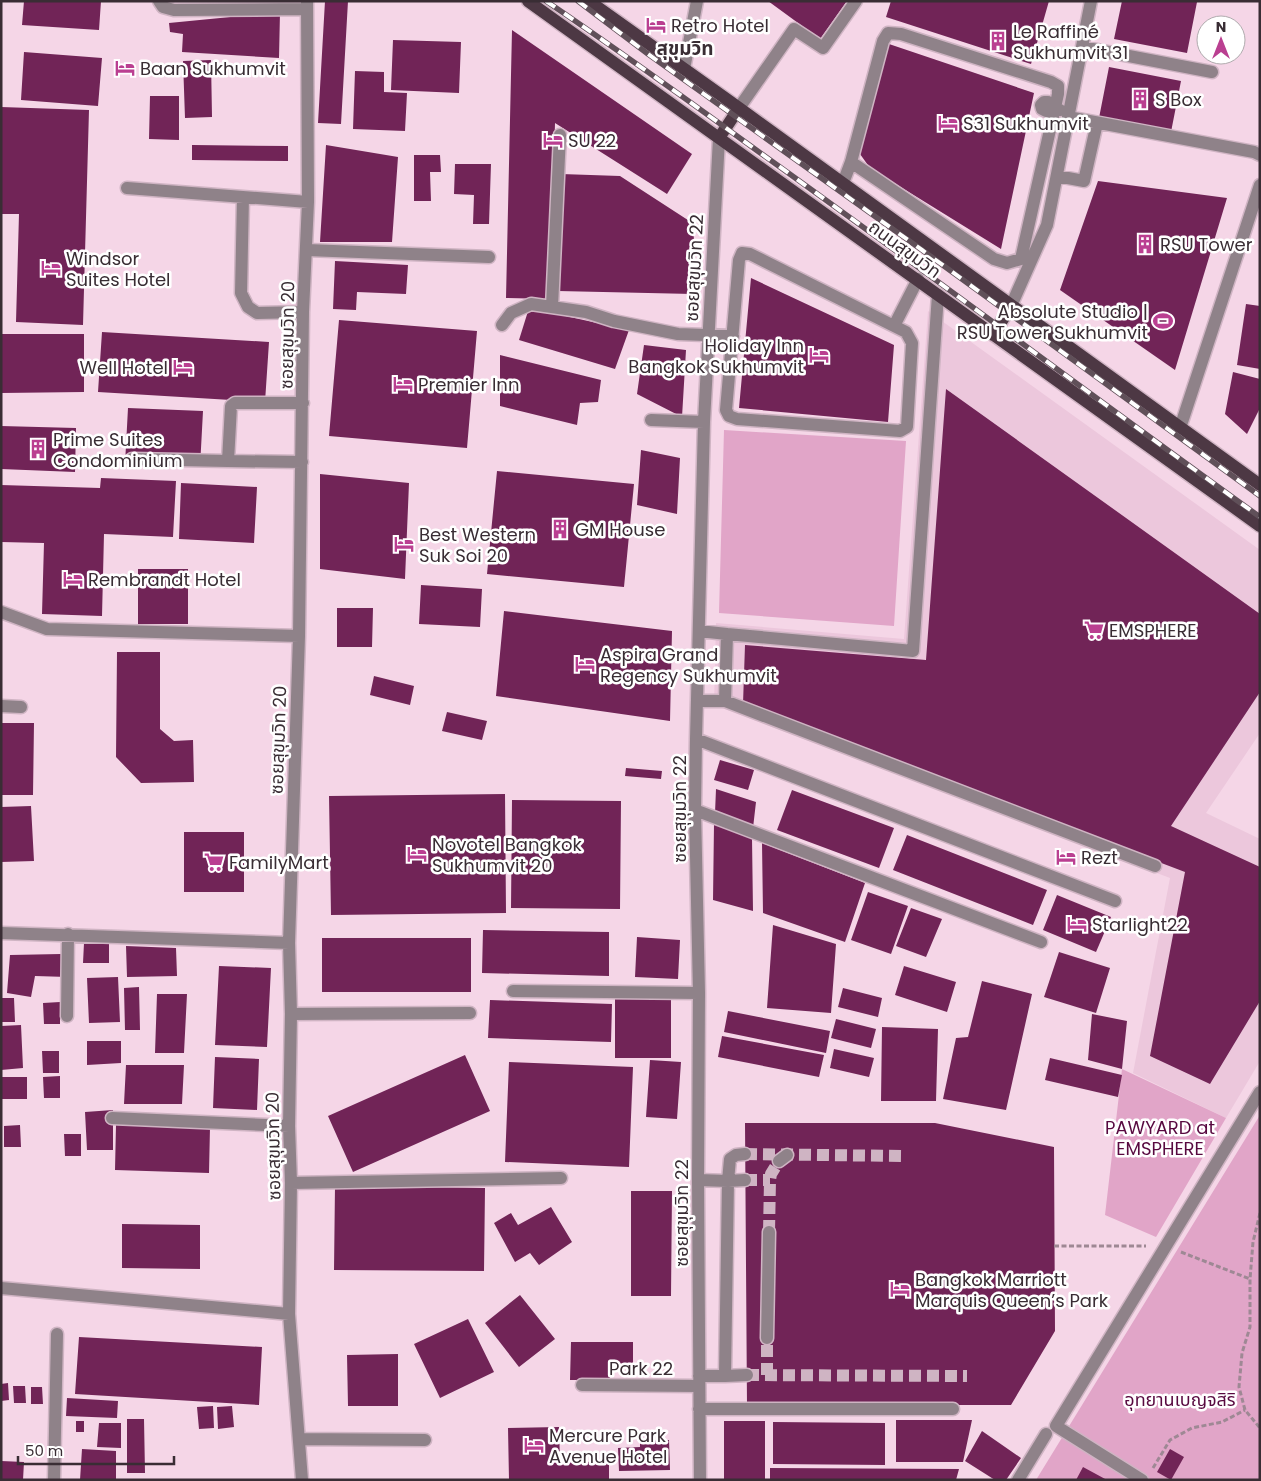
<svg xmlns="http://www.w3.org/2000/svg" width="1261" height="1481" font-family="Poppins,'Noto Sans Thai',sans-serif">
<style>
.built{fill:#ecc7dc}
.green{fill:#e1a5c8}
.building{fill:#712457}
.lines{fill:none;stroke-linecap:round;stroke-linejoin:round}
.minor-tunnel{stroke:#cfb4c3;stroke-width:12;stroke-dasharray:12 6;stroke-linecap:butt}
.minor-casing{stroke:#cfb4c3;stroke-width:15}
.major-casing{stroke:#cfb4c3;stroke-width:15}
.path{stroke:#9e8894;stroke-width:3;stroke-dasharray:5 2.5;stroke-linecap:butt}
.minor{stroke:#8f8289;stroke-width:12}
.major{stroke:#4d3844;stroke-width:12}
.rail-casing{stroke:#605059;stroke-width:5.5}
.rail{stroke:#fff;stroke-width:4;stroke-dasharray:11;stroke-linecap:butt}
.labels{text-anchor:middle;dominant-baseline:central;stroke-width:5;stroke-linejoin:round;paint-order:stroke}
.poi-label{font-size:18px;fill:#392d34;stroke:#fff;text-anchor:start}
.street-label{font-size:18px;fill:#392d34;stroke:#fff}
.park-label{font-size:18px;fill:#580940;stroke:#fff}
.neighbourhood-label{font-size:19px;font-weight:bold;fill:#392d34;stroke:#fff}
</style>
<rect width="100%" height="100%" fill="#f5d6e7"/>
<path class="built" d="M 928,311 L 1260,550 L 1260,733 L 1206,813 L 1260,839 L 1260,1061 L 1226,1118 L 1133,1073 L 1170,878 L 714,705 L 716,623 L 904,639 Z"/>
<path class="green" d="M 724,430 L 906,441 L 894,626 L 719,613 Z
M 1122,1069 L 1226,1118 L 1156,1237 L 1105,1215 Z
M 1260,1115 L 1260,1480 L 1036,1480 Z"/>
<path class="building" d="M 24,1 L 101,1 L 99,30 L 22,25 Z
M 325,1 L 348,1 L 341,124 L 318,123 Z
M 768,1 L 847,1 L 820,39 Z
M 891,1 L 1049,1 L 1031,64 L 886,17 Z
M 1122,1 L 1197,2 L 1187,53 L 1114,39 Z
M 280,12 L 279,58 L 182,52 L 183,34 L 170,32 L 169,23 Z
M 512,30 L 692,154 L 667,194 L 555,123 L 550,299 L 506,298 Z
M 393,40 L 461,42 L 459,93 L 391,90 Z
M 889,44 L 1034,93 L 1001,249 L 870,168 L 860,154 Z
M 24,52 L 102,58 L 98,106 L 21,100 Z
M 211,60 L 212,117 L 185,118 L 183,61 Z
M 1109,67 L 1181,81 L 1171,132 L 1099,118 Z
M 355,71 L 384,72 L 384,92 L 407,93 L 405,131 L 353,129 Z
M 150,96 L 179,96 L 179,140 L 149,139 Z
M 1,107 L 89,110 L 83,325 L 16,322 L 19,214 L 1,214 Z
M 192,145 L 288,146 L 288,161 L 192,160 Z
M 326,145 L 398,157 L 392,242 L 320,242 Z
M 414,155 L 440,155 L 441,172 L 430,172 L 431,201 L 414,201 Z
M 455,164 L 491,164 L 489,224 L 473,224 L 474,195 L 454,194 Z
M 561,174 L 620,176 L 694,224 L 693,294 L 558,291 Z
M 1098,181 L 1227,198 L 1175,370 L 1060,290 Z
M 335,261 L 408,265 L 406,294 L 357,292 L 356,310 L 333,309 Z
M 751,278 L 894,345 L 888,422 L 739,408 Z
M 1246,304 L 1260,306 L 1260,369 L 1237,365 Z
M 529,308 L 629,330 L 615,369 L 519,340 Z
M 339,320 L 477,331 L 467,448 L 329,436 Z
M 102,332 L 269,342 L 265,402 L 98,392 Z
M 1,334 L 84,334 L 84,392 L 1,393 Z
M 644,345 L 686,350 L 682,417 L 637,394 Z
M 500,355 L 601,380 L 598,402 L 580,403 L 577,425 L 500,406 Z
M 1233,372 L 1260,379 L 1260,408 L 1247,434 L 1225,414 Z
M 946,389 L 1260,614 L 1260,692 L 1171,826 L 1260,867 L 1260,1001 L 1210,1084 L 1150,1056 L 1185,872 L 743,704 L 745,645 L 926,660 Z
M 128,408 L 203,411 L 200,467 L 125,464 Z
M 1,426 L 76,428 L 75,472 L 1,469 Z
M 641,450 L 680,458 L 677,514 L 637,505 Z
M 497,471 L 634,484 L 624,587 L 487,574 Z
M 320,474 L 409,483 L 405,579 L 320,569 Z
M 101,478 L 176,481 L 173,537 L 104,534 L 102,616 L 42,614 L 44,543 L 1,542 L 1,485 L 100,488 Z
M 181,483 L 257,487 L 254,543 L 179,539 Z
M 138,569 L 188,569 L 188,624 L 138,624 Z
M 421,585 L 482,589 L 480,627 L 419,624 Z
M 337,608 L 373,608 L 372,647 L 337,647 Z
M 504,611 L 672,631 L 670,721 L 496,696 Z
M 117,652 L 160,652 L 160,729 L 174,741 L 193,740 L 194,782 L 141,783 L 116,757 Z
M 374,676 L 414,686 L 410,705 L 370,695 Z
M 447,712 L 487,721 L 482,740 L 442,731 Z
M 1,723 L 34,723 L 33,795 L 1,795 Z
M 720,760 L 754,770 L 748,790 L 714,780 Z
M 626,768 L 662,771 L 661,779 L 625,776 Z
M 716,789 L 756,802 L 753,828 L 715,813 Z
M 792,790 L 894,828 L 879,868 L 777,830 Z
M 505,794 L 506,913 L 331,915 L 329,796 Z
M 512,800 L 621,801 L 620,909 L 511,908 Z
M 31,806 L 34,861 L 1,862 L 1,807 Z
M 714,824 L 752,838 L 753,911 L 713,900 Z
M 184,832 L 244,832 L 244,892 L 184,892 Z
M 907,835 L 1047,890 L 1033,925 L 893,870 Z
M 762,843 L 865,883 L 845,942 L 763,913 Z
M 868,892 L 908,906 L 891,954 L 851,940 Z
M 1057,895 L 1111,917 L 1096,952 L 1043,930 Z
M 911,908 L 942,919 L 926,957 L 896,946 Z
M 773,925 L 836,944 L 831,1013 L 767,1008 Z
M 483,930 L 609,932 L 609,976 L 482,973 Z
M 637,937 L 680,940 L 678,979 L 635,977 Z
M 322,938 L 471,938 L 471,992 L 322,992 Z
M 84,943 L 109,943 L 109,963 L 83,963 Z
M 126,946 L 176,948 L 177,976 L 127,977 Z
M 1059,952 L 1110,968 L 1096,1013 L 1044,997 Z
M 61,954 L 68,977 L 35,976 L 31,997 L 7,993 L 10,955 Z
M 219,966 L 271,968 L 267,1047 L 215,1045 Z
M 904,966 L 956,982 L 947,1012 L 895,995 Z
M 118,977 L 120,1022 L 89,1023 L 87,978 Z
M 982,981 L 1032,994 L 1006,1110 L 943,1099 L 956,1038 L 968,1037 Z
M 139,987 L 140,1030 L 125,1030 L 124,988 Z
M 843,988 L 882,998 L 878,1017 L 838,1007 Z
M 157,994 L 187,994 L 184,1053 L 155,1053 Z
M 615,994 L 671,994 L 671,1058 L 615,1058 Z
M 1,998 L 14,998 L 15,1022 L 1,1022 Z
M 490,1000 L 612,1004 L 611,1042 L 488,1038 Z
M 60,1002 L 60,1024 L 44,1024 L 43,1003 Z
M 728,1011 L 830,1031 L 826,1053 L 724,1032 Z
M 1092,1014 L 1127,1021 L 1122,1069 L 1088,1060 Z
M 836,1019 L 876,1029 L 871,1048 L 831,1038 Z
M 21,1025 L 23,1068 L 1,1070 L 1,1026 Z
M 882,1027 L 938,1029 L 936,1101 L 881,1101 Z
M 722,1036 L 824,1055 L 819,1077 L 718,1057 Z
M 87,1041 L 121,1041 L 121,1063 L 87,1065 Z
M 834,1049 L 874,1058 L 869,1077 L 830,1068 Z
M 42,1051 L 59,1051 L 59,1073 L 43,1073 Z
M 465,1055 L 490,1111 L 353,1172 L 328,1116 Z
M 215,1057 L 259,1059 L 257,1110 L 213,1108 Z
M 1050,1058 L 1122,1075 L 1118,1097 L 1045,1080 Z
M 650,1060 L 681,1062 L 677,1119 L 646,1117 Z
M 509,1062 L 633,1067 L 629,1167 L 505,1162 Z
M 126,1065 L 184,1065 L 182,1104 L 124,1104 Z
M 60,1076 L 60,1098 L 44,1098 L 43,1077 Z
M 1,1077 L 27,1077 L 27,1099 L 1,1099 Z
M 113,1110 L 113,1150 L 87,1150 L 85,1112 Z
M 745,1123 L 935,1123 L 1054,1147 L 1055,1331 L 1011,1405 L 747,1405 Z
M 20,1125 L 21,1147 L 4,1147 L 4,1126 Z
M 116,1125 L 210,1127 L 209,1173 L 115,1170 Z
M 64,1134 L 81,1134 L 81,1156 L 65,1156 Z
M 335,1186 L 485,1188 L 484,1271 L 334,1270 Z
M 631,1191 L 672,1191 L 671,1296 L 631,1296 Z
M 551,1207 L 572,1242 L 539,1265 L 530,1253 L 515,1262 L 494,1223 L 511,1213 L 518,1225 Z
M 122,1224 L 200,1225 L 200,1269 L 122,1268 Z
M 520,1295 L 555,1339 L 519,1367 L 485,1323 Z
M 468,1319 L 494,1372 L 440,1398 L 414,1344 Z
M 79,1337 L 262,1347 L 259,1405 L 75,1394 Z
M 571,1342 L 633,1342 L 633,1367 L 610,1367 L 610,1380 L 570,1380 Z
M 398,1354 L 398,1406 L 348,1406 L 347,1355 Z
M 8,1383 L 9,1400 L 1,1401 L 1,1384 Z
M 13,1386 L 25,1386 L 26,1403 L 14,1403 Z
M 31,1387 L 42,1387 L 43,1404 L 31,1404 Z
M 67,1398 L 118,1401 L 117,1418 L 66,1416 Z
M 213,1406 L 214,1428 L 199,1429 L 197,1407 Z
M 232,1406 L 234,1427 L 218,1429 L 217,1407 Z
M 127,1419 L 144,1419 L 145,1473 L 127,1473 Z
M 896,1420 L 972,1420 L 963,1462 L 896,1462 Z
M 76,1421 L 84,1421 L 84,1432 L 76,1432 Z
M 724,1421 L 765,1421 L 765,1480 L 724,1480 Z
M 773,1422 L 885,1423 L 885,1465 L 773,1464 Z
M 99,1423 L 121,1423 L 121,1448 L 97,1447 Z
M 559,1427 L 560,1463 L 609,1461 L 609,1480 L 509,1480 L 508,1428 Z
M 982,1431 L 1021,1458 L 1006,1480 L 995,1480 L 965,1461 Z
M 669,1440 L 670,1470 L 619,1471 L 618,1448 L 640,1447 L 640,1441 Z
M 82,1449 L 116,1451 L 116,1480 L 80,1480 Z
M 1170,1449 L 1184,1457 L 1171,1480 L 1157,1472 Z
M 1,1461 L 24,1462 L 23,1480 L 1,1480 Z
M 1083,1467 L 1107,1480 L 1076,1480 Z
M 770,1468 L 959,1469 L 956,1480 L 770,1480 Z"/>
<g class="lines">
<path class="minor-tunnel" d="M 745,1154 L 902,1156
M 745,1180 L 770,1180
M 769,1232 L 770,1180 L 771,1174 L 779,1161
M 747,1375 L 967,1376
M 767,1375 L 767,1338"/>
<defs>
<path id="minor" d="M 159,1 L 163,7 L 174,10 L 307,9
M 1082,47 L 1212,72
M 684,69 L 697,1
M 739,108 L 794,29 L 823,48 L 856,1
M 1055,108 L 1048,102 L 1044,102 L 1041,105 L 1042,109 L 1046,111 L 1055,108 L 1060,110
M 1068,117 L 1254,152 L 1260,155
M 1057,176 L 1084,181 L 1097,123
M 843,183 L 851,162 L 883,41 L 888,33 L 901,34 L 1051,82 L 1058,86 L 1058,94 L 1021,259 L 1007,263 L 994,259 L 851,162
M 127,188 L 308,202
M 243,197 L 241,293 L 248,307 L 257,313 L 303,312
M 307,250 L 489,257
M 742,253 L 750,254 L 906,332 L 912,343 L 907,427 L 900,431 L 737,419 L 729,416 L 726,410 L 739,260 Z
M 938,295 L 913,651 L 727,634 L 725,701 L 1155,866
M 1011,306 L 1047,225 L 1091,1
M 552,307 L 560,135
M 502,325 L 511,313 L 531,304 L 586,312 L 614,321 L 678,334 L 733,336
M 894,326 L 918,279
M 651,420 L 704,422
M 1180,428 L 1260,185
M 132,459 L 228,461
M 302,462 L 228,461 L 231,406 L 235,403 L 303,403
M 1,612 L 47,629 L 299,636
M 699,631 L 727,634
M 697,701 L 725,701
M 1,706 L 21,707
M 696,739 L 1115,901
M 695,810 L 1041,942
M 1,933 L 289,943
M 513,991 L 699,993
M 291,1014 L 470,1013
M 67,1016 L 68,934
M 112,1118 L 289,1126
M 745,1154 L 736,1155 L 730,1159 L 728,1181 L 745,1180
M 779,1161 L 787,1155
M 698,1180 L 728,1181 L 725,1376 L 699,1376
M 291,1183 L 561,1178
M 1,1288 L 289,1314
M 767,1338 L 769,1232
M 725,1376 L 747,1375
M 582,1385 L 699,1386
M 699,1409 L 953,1409
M 299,1439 L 425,1440
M 54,1480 L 57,1334
M 302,1480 L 289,1314 L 291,1183 L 289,1126 L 291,1014 L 289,943 L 299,636 L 303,312 L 308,202 L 307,1
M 700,1480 L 698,1180 L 699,993 L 695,810 L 696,739 L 704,422 L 719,138
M 1018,1480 L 1046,1434
M 1142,1480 L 1056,1426 L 1260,1092"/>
<path id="major" d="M 528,1 L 1260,526
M 589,1 L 739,108 L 1260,485
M 719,138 L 739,108
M 993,335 L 1011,306"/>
</defs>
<use href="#minor" class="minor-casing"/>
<use href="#major" class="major-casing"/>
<path class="path" d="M 1260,1213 L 1253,1242 L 1250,1279 L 1250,1327 L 1242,1353 L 1239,1387 L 1245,1410 L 1260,1428
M 1054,1246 L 1146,1246
M 1181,1252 L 1250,1279
M 1153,1468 L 1170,1440 L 1192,1428 L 1222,1422 L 1245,1410"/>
<use href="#minor" class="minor"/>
<use href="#major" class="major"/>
<defs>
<path id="rail" d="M 546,1 C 618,50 689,101 759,152 C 927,272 1092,396 1260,517
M 578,1 L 648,54 L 922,250 L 1260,496"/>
</defs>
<use href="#rail" class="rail-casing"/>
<use href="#rail" class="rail"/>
</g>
<defs>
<symbol id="hotel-bare" viewBox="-9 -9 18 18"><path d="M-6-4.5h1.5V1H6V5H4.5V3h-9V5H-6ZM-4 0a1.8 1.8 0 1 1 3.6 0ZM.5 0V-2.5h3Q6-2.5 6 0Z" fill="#ba3f91" stroke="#fff" stroke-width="2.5" paint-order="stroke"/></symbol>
<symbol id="building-bare" viewBox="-9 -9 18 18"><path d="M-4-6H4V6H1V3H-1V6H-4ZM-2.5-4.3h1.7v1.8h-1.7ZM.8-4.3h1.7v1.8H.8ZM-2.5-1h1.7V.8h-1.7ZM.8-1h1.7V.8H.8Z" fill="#ba3f91" stroke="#fff" stroke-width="2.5" paint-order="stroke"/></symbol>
<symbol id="stadium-bare" viewBox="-9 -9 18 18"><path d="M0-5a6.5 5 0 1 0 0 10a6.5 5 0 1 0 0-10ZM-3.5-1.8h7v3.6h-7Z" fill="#ba3f91" stroke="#fff" stroke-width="2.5" paint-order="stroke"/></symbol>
<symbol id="supermarket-bare" viewBox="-9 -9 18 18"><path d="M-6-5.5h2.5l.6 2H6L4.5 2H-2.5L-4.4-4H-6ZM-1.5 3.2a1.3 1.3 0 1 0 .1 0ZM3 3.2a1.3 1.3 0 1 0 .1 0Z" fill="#ba3f91" stroke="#fff" stroke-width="2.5" paint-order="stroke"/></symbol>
</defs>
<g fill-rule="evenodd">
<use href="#hotel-bare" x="642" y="11" width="28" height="28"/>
<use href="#building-bare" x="984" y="27" width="28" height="28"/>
<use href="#hotel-bare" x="111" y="54" width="28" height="28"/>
<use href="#building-bare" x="1126" y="85" width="28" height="28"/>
<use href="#hotel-bare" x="934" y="109" width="28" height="28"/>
<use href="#hotel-bare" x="539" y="126" width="28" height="28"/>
<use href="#building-bare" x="1131" y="230" width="28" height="28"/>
<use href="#hotel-bare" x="37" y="254" width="28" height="28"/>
<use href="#stadium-bare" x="1149" y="307" width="28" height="28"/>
<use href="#hotel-bare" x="805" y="341" width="28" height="28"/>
<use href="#hotel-bare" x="169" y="353" width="28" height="28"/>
<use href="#hotel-bare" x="389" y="370" width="28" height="28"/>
<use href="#building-bare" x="24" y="435" width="28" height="28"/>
<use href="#building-bare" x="546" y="515" width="28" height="28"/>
<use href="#hotel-bare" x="390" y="530" width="28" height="28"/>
<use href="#hotel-bare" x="59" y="565" width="28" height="28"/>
<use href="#supermarket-bare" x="1080" y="616" width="28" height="28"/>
<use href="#hotel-bare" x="571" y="650" width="28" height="28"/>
<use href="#hotel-bare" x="403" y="840" width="28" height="28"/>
<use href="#hotel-bare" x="1052" y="843" width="28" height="28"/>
<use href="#supermarket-bare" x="200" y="848" width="28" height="28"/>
<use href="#hotel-bare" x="1063" y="910" width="28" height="28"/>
<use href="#hotel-bare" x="886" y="1275" width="28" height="28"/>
<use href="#hotel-bare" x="520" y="1431" width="28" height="28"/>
</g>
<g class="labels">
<g class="poi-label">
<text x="671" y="25">Retro Hotel</text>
<text x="1013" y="31">Le Raffiné<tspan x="1013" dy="21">Sukhumvit 31</tspan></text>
<text x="140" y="68">Baan Sukhumvit</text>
<text x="1155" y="99">S Box</text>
<text x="963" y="123">S31 Sukhumvit</text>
<text x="568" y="140">SU 22</text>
<text x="1160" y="244">RSU Tower</text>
<text x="66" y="258">Windsor<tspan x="66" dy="21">Suites Hotel</tspan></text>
<text x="1148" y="311" text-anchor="end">Absolute Studio |<tspan x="1148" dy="21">RSU Tower Sukhumvit</tspan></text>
<text x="804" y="345" text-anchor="end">Holiday Inn<tspan x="804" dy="21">Bangkok Sukhumvit</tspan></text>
<text x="168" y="367" text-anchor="end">Well Hotel</text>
<text x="418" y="384">Premier Inn</text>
<text x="53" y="439">Prime Suites<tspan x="53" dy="21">Condominium</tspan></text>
<text x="575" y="529">GM House</text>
<text x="419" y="534">Best Western<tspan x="419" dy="21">Suk Soi 20</tspan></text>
<text x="88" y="579">Rembrandt Hotel</text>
<text x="1109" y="630">EMSPHERE</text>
<text x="600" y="654">Aspira Grand<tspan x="600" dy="21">Regency Sukhumvit</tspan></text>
<text x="432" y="844">Novotel Bangkok<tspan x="432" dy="21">Sukhumvit 20</tspan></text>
<text x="1081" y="857">Rezt</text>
<text x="229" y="862">FamilyMart</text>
<text x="1092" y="924">Starlight22</text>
<text x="915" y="1279">Bangkok Marriott<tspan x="915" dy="21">Marquis Queen’s Park</tspan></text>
<text x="549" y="1435">Mercure Park<tspan x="549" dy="21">Avenue Hotel</tspan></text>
</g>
<g class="street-label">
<text transform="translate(905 249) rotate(36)">ถนนสุขุมวิท</text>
<text transform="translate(694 268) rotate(-87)">ซอยสุขุมวิท 22</text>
<text transform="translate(287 335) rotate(-89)">ซอยสุขุมวิท 20</text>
<text transform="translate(278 740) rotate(-88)">ซอยสุขุมวิท 20</text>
<text transform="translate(679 809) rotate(-90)">ซอยสุขุมวิท 22</text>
<text transform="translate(273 1146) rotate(-91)">ซอยสุขุมวิท 20</text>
<text transform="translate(681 1213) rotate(-90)">ซอยสุขุมวิท 22</text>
<text x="641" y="1368">Park 22</text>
</g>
<g class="park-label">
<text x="1160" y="1127">PAWYARD at<tspan x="1160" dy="21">EMSPHERE</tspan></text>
<text x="1180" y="1399">อุทยานเบญจสิริ</text>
</g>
<g class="neighbourhood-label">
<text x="685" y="48">สุขุมวิท</text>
</g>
</g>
<rect width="1261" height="1481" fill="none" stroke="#392d34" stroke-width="5"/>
<g transform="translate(1221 40)"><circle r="24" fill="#ffffff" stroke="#b0abae"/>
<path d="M0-4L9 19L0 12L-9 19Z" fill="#ba3f91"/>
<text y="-8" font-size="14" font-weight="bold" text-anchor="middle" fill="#392d34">N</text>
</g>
<path d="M18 1456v8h156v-8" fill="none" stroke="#392d34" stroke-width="2.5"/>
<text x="25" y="1456" font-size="15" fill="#392d34" stroke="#ffffff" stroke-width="4" paint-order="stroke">50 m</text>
</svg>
